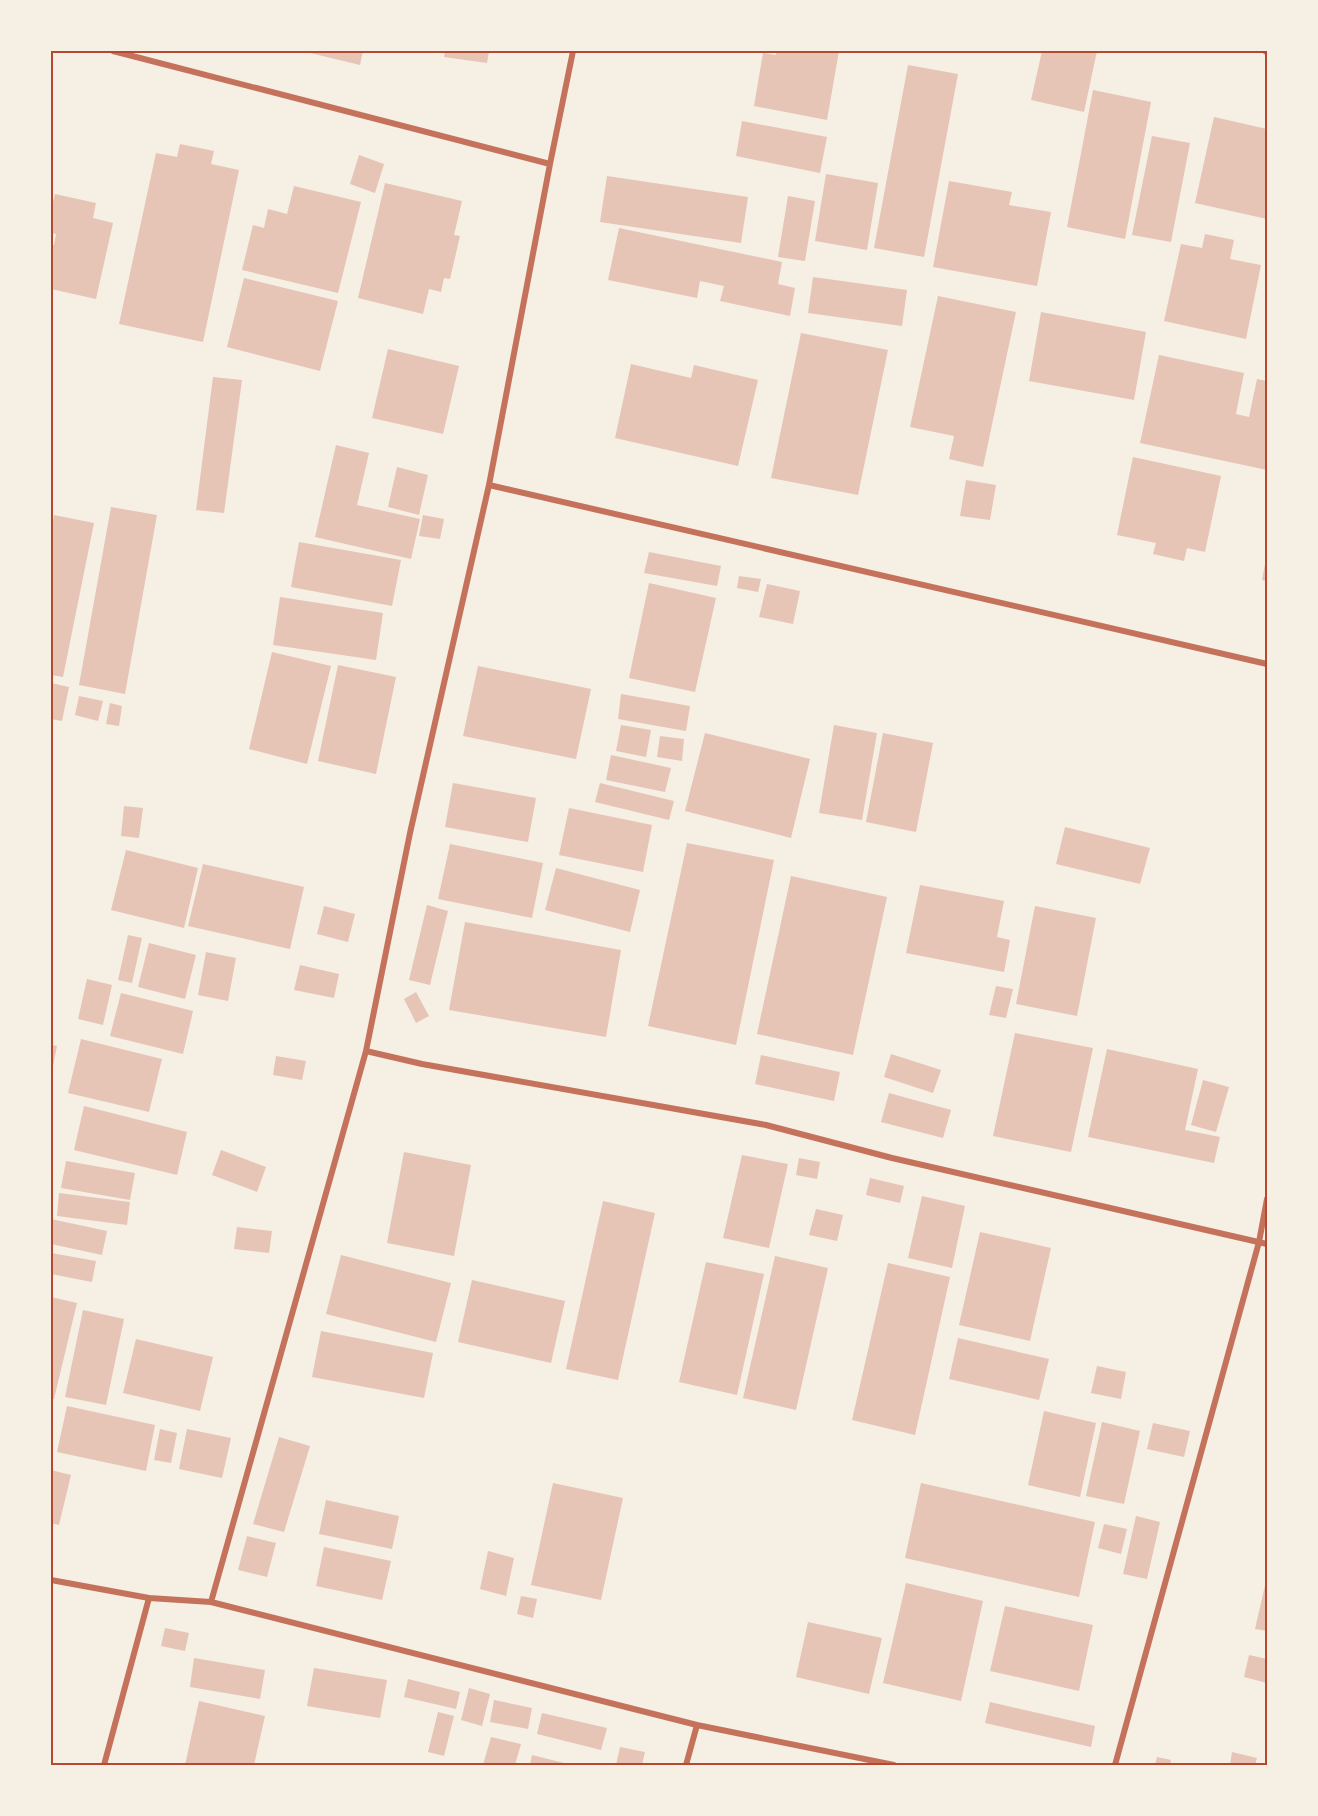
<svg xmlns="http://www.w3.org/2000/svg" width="1318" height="1816" font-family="'PT Sans',sans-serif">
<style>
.building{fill:#e6c5b7}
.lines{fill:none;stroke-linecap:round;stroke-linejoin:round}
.minor{stroke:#c5725c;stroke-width:6}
.neatline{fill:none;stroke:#b5482f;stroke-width:2}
</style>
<rect width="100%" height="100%" fill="#f6efe4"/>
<path class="building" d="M 302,51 L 363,51 L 360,65 Z
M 445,51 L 489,51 L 487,63 L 444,57 Z
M 776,51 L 839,51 L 827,120 L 754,106 L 763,53 L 776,55 Z
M 1042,51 L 1097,51 L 1084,112 L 1031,100 Z
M 908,65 L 958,74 L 924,257 L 874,248 Z
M 1093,90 L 1151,102 L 1125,239 L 1067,227 Z
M 1214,117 L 1267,129 L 1267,219 L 1195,203 Z
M 742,121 L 827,137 L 820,173 L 736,156 Z
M 1152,136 L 1190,143 L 1171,242 L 1132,235 Z
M 180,144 L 214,151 L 211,164 L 239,170 L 203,342 L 119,324 L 156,153 L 177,157 Z
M 359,155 L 384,164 L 375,193 L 350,184 Z
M 826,174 L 878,183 L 867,250 L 815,241 Z
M 607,176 L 748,197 L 741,243 L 600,222 Z
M 949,181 L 1012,192 L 1009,205 L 1051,212 L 1037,286 L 933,267 Z
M 385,183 L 462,201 L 454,235 L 460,236 L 450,279 L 444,278 L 441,292 L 429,289 L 423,314 L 358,298 Z
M 294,186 L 361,202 L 338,293 L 242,270 L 253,225 L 264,228 L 268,209 L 287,214 Z
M 55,194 L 96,203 L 93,218 L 113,223 L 96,299 L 51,289 L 51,244 L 54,245 L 56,234 L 51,233 L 51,210 Z
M 788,196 L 815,201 L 805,261 L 778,257 Z
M 619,228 L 782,262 L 778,284 L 795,288 L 790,316 L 720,301 L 724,286 L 700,281 L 697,298 L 608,280 Z
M 1205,234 L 1234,240 L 1230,259 L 1261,265 L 1246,339 L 1164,321 L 1181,244 L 1202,248 Z
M 813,277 L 907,290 L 902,326 L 808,313 Z
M 244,278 L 338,301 L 320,371 L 227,347 Z
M 938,296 L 1016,312 L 983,467 L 949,459 L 954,436 L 910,427 Z
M 1041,312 L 1146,332 L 1134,400 L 1029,381 Z
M 801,333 L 888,350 L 858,495 L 771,478 Z
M 388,349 L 459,366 L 443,434 L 372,418 Z
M 1159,355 L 1244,373 L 1236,414 L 1249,417 L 1257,379 L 1267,381 L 1267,470 L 1140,443 Z
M 631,364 L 691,378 L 694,365 L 758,380 L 738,466 L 615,438 Z
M 213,377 L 242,380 L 224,513 L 196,510 Z
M 336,445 L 369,453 L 357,505 L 420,519 L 411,559 L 315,537 Z
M 1133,457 L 1221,476 L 1205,552 L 1187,548 L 1184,561 L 1153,554 L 1156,543 L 1117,535 Z
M 397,467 L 428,475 L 419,515 L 388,507 Z
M 966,480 L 996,485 L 990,520 L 960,516 Z
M 111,507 L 157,515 L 125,694 L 79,685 Z
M 54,515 L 94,523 L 63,677 L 51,675 L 51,532 Z
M 423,515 L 444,519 L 440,539 L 419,536 Z
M 299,542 L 401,560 L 392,606 L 291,587 Z
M 649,552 L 721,566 L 717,586 L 644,573 Z
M 1266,559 L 1267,559 L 1267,581 L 1262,580 Z
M 739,576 L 761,579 L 758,592 L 737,588 Z
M 649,583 L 716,598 L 695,692 L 629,678 Z
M 767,584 L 800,591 L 793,624 L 759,617 Z
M 280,597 L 383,613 L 376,660 L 273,645 Z
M 272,652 L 331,666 L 307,764 L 249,749 Z
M 338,665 L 396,677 L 376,774 L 318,761 Z
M 478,666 L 591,689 L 576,759 L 463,736 Z
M 51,683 L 69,687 L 62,721 L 51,719 Z
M 621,694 L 690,706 L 686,731 L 618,719 Z
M 79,696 L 103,701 L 98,721 L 75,715 Z
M 110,703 L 122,706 L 119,726 L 106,724 Z
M 621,725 L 651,730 L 646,757 L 616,751 Z
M 834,725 L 877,733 L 862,820 L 819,813 Z
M 705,733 L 810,759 L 791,838 L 685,811 Z
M 883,733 L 933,743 L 916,832 L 866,822 Z
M 660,736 L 684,739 L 682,761 L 657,757 Z
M 611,755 L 671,768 L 665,792 L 606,780 Z
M 453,783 L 536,798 L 528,842 L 445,827 Z
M 600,783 L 674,801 L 669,820 L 595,802 Z
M 124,806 L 143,808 L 139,838 L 121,836 Z
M 569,808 L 652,825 L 643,872 L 559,855 Z
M 1065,827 L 1150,848 L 1140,884 L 1056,864 Z
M 687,843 L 774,860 L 736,1045 L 648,1026 Z
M 450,844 L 543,863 L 532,918 L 438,899 Z
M 126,850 L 198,868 L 184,928 L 111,910 Z
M 203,864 L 304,887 L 290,949 L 188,926 Z
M 556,868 L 640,890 L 630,932 L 545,910 Z
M 791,876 L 887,897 L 853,1055 L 757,1034 Z
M 920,885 L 1004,901 L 997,937 L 1010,940 L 1004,972 L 906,953 Z
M 427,905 L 448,911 L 430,985 L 409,980 Z
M 324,906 L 355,914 L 348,942 L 317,934 Z
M 1035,906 L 1096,918 L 1077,1016 L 1016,1004 Z
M 465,922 L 621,950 L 606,1037 L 449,1010 Z
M 128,935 L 142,938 L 132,983 L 118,980 Z
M 149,943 L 196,955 L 185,999 L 138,987 Z
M 206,952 L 236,958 L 228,1001 L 198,995 Z
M 300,965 L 339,974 L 334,998 L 294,990 Z
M 87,979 L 112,985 L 103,1025 L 78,1019 Z
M 996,986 L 1013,989 L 1006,1018 L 989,1015 Z
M 416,992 L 429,1016 L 416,1023 L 404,999 Z
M 121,993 L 193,1011 L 183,1054 L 110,1036 Z
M 1015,1033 L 1093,1048 L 1071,1152 L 993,1136 Z
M 81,1039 L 162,1059 L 149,1112 L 68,1093 Z
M 51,1045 L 57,1046 L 52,1071 L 51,1071 Z
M 1107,1049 L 1198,1069 L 1185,1130 L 1220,1137 L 1214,1163 L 1088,1137 Z
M 891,1054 L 941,1070 L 933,1093 L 884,1077 Z
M 761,1055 L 840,1072 L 834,1101 L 755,1084 Z
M 276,1056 L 306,1061 L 302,1080 L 273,1075 Z
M 1203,1080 L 1229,1087 L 1216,1132 L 1191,1125 Z
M 889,1093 L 951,1110 L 943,1138 L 881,1122 Z
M 84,1106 L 187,1132 L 177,1175 L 74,1150 Z
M 221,1150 L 266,1167 L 257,1192 L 212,1175 Z
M 404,1152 L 471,1165 L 454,1256 L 387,1243 Z
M 742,1155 L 788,1164 L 769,1248 L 723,1238 Z
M 799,1158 L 820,1162 L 817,1179 L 796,1175 Z
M 66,1161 L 135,1173 L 130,1200 L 61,1188 Z
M 870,1178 L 904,1186 L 900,1203 L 866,1195 Z
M 59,1193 L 130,1202 L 127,1225 L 57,1216 Z
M 922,1196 L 965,1206 L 952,1268 L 908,1258 Z
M 603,1201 L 655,1213 L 618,1380 L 566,1369 Z
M 816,1209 L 843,1215 L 837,1241 L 809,1235 Z
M 51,1219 L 107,1231 L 102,1255 L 51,1244 Z
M 237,1227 L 272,1231 L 269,1253 L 234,1249 Z
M 980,1232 L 1051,1248 L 1030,1341 L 959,1325 Z
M 51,1253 L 96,1261 L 92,1282 L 51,1274 Z
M 341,1255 L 451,1283 L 436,1342 L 326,1314 Z
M 775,1256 L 828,1268 L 796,1410 L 743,1398 Z
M 706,1262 L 764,1274 L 737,1395 L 679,1382 Z
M 888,1263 L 950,1277 L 915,1435 L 852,1420 Z
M 472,1280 L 565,1301 L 551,1363 L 458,1342 Z
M 51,1297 L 77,1303 L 54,1399 L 51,1399 Z
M 83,1310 L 124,1319 L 106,1405 L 65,1397 Z
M 321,1331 L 433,1353 L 424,1398 L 312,1377 Z
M 958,1338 L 1049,1359 L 1039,1400 L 949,1379 Z
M 136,1339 L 213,1357 L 200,1411 L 123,1393 Z
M 1097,1366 L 1126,1372 L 1121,1399 L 1091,1393 Z
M 67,1406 L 155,1425 L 146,1471 L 57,1452 Z
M 1044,1411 L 1096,1423 L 1080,1497 L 1028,1485 Z
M 1102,1422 L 1140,1431 L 1124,1504 L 1086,1496 Z
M 1153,1423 L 1190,1431 L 1184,1457 L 1147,1449 Z
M 160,1429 L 177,1433 L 171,1463 L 154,1460 Z
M 187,1429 L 231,1438 L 222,1478 L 179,1469 Z
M 279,1437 L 310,1446 L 284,1532 L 253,1524 Z
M 51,1470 L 71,1475 L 59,1525 L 51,1523 Z
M 553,1483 L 623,1498 L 601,1600 L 531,1585 Z
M 921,1483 L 1095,1522 L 1079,1597 L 905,1558 Z
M 326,1500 L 399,1516 L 392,1549 L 319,1534 Z
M 1136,1516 L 1160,1522 L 1147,1579 L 1123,1574 Z
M 1104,1524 L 1127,1529 L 1121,1554 L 1098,1548 Z
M 247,1536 L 276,1543 L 267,1577 L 238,1570 Z
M 324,1547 L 391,1561 L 382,1600 L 316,1586 Z
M 488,1551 L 514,1558 L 506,1596 L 480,1589 Z
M 1266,1581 L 1267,1582 L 1267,1631 L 1255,1629 Z
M 906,1583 L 983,1601 L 961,1701 L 883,1683 Z
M 521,1596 L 537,1599 L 533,1618 L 517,1614 Z
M 1005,1606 L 1093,1625 L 1079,1691 L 990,1671 Z
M 808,1622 L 882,1638 L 869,1694 L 796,1677 Z
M 165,1628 L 189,1633 L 185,1651 L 161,1646 Z
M 1249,1655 L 1267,1659 L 1267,1683 L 1244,1677 Z
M 194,1658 L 265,1670 L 260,1699 L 190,1687 Z
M 314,1668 L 387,1680 L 380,1718 L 307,1706 Z
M 408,1679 L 460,1692 L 456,1709 L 404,1697 Z
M 469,1688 L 490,1694 L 482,1726 L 461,1720 Z
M 494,1700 L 532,1708 L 528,1729 L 490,1722 Z
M 199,1701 L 265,1716 L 254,1765 L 185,1765 Z
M 990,1702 L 1095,1726 L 1091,1747 L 985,1723 Z
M 438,1712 L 454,1716 L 444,1756 L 428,1752 Z
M 542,1713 L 607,1728 L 601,1750 L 537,1734 Z
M 491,1737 L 521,1744 L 515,1765 L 483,1765 Z
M 620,1747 L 645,1752 L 642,1765 L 616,1765 Z
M 1232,1752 L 1257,1758 L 1255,1765 L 1230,1765 Z
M 532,1755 L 568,1764 L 568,1765 L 530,1765 Z
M 1157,1757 L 1171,1760 L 1170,1765 L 1155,1765 Z"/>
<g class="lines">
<path class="minor" d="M 113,51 L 550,164 L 489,485 L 410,833 L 366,1051 L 211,1602
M 1265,51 L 1267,52
M 550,164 L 573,51
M 489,485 L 1267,664
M 366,1051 L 422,1064 L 766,1125 L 892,1158 L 1267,1244
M 51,1580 L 149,1598 L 211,1602 L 697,1725 L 894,1765
M 104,1765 L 149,1598
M 686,1765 L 697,1725
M 1115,1765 L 1259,1242 L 1267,1199"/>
</g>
<rect width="1318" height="1816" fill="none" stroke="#f6efe4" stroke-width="105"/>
<rect x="52" y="52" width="1214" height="1712" class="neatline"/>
</svg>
